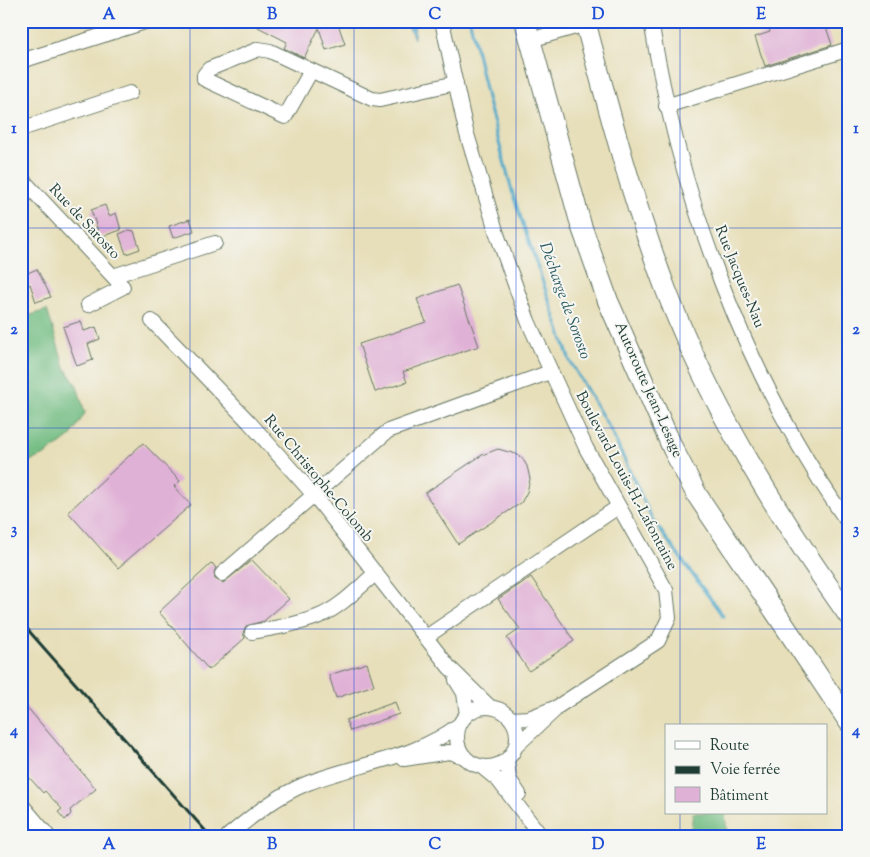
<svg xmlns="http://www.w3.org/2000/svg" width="870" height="857" font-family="'Sorts Mill Goudy',serif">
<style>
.forest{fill:#76be85;stroke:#4a7e5c}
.water{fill:#4da9cb;stroke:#367380}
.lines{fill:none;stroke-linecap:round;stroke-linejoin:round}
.stream{stroke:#4da9cb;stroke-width:3}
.building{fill:#e0b1d6}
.minor-casing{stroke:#657663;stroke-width:16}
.highway-casing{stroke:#657663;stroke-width:22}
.minor{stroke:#fff;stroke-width:14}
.highway{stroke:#fff;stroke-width:20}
.rail{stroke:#1f3d34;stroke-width:3}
.grid{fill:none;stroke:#1d4ed8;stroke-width:1;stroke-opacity:0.55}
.labels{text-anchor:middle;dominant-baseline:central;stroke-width:4;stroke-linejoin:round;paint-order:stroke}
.street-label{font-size:15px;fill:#1f3d34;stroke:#f6f6f2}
.water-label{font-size:16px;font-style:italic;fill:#2d5d61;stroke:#f6f6f2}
.neatline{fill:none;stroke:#1d4ed8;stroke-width:2}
.grid-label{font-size:16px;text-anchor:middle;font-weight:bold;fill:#1d4ed8}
</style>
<rect width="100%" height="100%" fill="#f6f6f2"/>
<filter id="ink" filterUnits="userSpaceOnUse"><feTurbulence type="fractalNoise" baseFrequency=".02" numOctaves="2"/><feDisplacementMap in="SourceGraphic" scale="10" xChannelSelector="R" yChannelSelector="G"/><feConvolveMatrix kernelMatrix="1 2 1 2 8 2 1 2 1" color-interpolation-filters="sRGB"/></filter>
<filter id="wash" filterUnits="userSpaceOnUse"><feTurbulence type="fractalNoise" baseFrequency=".0096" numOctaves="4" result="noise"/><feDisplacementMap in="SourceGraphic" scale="20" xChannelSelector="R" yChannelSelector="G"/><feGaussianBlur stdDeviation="1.12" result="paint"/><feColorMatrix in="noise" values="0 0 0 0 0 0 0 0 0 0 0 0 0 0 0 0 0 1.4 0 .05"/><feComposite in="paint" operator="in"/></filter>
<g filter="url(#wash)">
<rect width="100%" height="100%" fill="#e7dfba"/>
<path class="forest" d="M 47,310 L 65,368 L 77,386 L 85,413 L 70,437 L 43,456 L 21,464 L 21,318 Z
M 693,813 L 725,813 L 727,836 L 690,836 Z"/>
<path class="water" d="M 406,21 L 415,21 L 414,39 Z"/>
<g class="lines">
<path class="stream" d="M 470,21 L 487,98 L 514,198 L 570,361 L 611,431 L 652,519 L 723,616"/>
</g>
<g id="blocks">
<path class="building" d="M 261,21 L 337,21 L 345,44 L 326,50 L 319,28 L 304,58 L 284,48 L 287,42 L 258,27 Z
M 767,21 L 824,21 L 832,45 L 765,66 L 755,37 L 770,32 Z
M 105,205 L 109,216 L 116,213 L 121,230 L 100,237 L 91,210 Z
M 190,219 L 194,231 L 173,238 L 169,226 Z
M 129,230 L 134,231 L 140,249 L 126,254 L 119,234 Z
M 37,269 L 51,297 L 36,302 L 30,284 L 27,286 L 23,275 Z
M 457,285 L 479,346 L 403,372 L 407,382 L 375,392 L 359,344 L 426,322 L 417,299 Z
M 81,321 L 84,331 L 96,327 L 100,339 L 88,344 L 93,360 L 77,366 L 63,327 Z
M 143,443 L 180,481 L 174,487 L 191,505 L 118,568 L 68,512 Z
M 498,449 L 516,454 L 522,458 L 527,466 L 530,479 L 527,492 L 521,503 L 458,544 L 425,493 L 482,455 Z
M 252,560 L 289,599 L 264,621 L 246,626 L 243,633 L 245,638 L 209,670 L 159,612 L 212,563 L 216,568 L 214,572 L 215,579 L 223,583 Z
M 531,577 L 574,641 L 529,671 L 507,638 L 520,629 L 498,599 Z
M 367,663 L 374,685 L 336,698 L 329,675 Z
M 21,700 L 96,789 L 70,810 L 71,814 L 65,820 L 58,812 L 62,809 L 45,791 L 43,793 L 21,768 Z
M 395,702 L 399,714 L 350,731 L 346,720 Z"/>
</g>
</g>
<g filter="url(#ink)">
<use href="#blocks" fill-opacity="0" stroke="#657663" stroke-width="1"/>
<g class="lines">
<defs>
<path id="minor" d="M 442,21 L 466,131 L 497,234 L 528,321 L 586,448 L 666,590 L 669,618 L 658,641 L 557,707 L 529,718 L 511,719
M 651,21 C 680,198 745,377 849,524
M 530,40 L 586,24
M 21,61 L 148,21
M 311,71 L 285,117 L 204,79 L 204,75 L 209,69 L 259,49 L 270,51 L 372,99 L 380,100 L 456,83
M 666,106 L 849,49
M 21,129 L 130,93
M 21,178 L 123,287 L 88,305
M 113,276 L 215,243
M 152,321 L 249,422 L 314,495 L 449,667 L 490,707
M 222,574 L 388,431 L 550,372
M 252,632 C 274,628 296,625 317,617 C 339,609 358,588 376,573
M 426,637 L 618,507
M 456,680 L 464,693 L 467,715
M457 737a30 30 0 1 1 60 0a30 30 0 1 1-60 0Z
M 515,747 L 555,710
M 404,759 L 449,752 L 465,757
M 507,759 L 509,779 L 519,794
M 482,767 L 498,780 L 541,836
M 21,804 L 48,836
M 228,836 C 253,815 278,795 308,783 C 359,763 416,759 460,724"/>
<path id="highway" d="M 525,21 L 581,225 L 608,301 L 673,449 L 697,495 L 849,722
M 585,21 C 609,111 633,202 666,290 C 711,407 777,514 849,616"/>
</defs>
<use href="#minor" class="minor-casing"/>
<use href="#highway" class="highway-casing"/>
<use href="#minor" class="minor"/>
<use href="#highway" class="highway"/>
<path class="rail" d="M 21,622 L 210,836"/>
</g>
</g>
<path class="grid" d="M 190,21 L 190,836M 354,21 L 354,836M 516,21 L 516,836M 680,21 L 680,726M 21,228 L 849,228M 21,428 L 849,428M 21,629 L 849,629M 680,813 L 680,836"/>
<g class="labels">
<g class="street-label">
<text transform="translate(84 222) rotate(47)">Rue de Sarosto</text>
<text transform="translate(739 277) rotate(68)">Rue Jacques-Nau</text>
<text transform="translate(648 390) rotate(66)">Autoroute Jean-Lesage</text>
<text transform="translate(318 479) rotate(50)">Rue Christophe-Colomb</text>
<text transform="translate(626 481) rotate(62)">Boulevard Louis-H.-Lafontaine</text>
</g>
<g class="water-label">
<text transform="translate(564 301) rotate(70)">Décharge de Sorosto</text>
</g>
</g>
<rect width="870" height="857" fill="none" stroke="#f6f6f2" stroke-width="55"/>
<rect x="665" y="724" width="162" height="90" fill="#f6f6f2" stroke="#a0aca6"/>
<rect x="675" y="741" width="25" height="8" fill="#ffffff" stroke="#a0aca6"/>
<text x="710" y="750" font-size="15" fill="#1f3d34">Route</text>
<rect x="675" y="766" width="25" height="8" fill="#1f3d34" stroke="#a0aca6"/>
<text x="710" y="774" font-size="15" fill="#1f3d34">Voie ferrée</text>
<rect x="675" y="787" width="25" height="15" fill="#e0b1d6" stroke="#a0aca6"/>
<text x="710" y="800" font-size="15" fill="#1f3d34">Bâtiment</text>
<rect x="28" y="28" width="814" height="802" class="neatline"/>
<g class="grid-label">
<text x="109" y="19">A</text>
<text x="272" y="19">B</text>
<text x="435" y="19">C</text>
<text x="598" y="19">D</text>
<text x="761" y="19">E</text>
<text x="14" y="133">1</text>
<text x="856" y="133">1</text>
<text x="14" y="334">2</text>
<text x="856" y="334">2</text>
<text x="14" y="534">3</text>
<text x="856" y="534">3</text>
<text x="14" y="735">4</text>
<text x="856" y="735">4</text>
<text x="109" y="849">A</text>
<text x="272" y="849">B</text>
<text x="435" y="849">C</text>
<text x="598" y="849">D</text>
<text x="761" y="849">E</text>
</g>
</svg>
